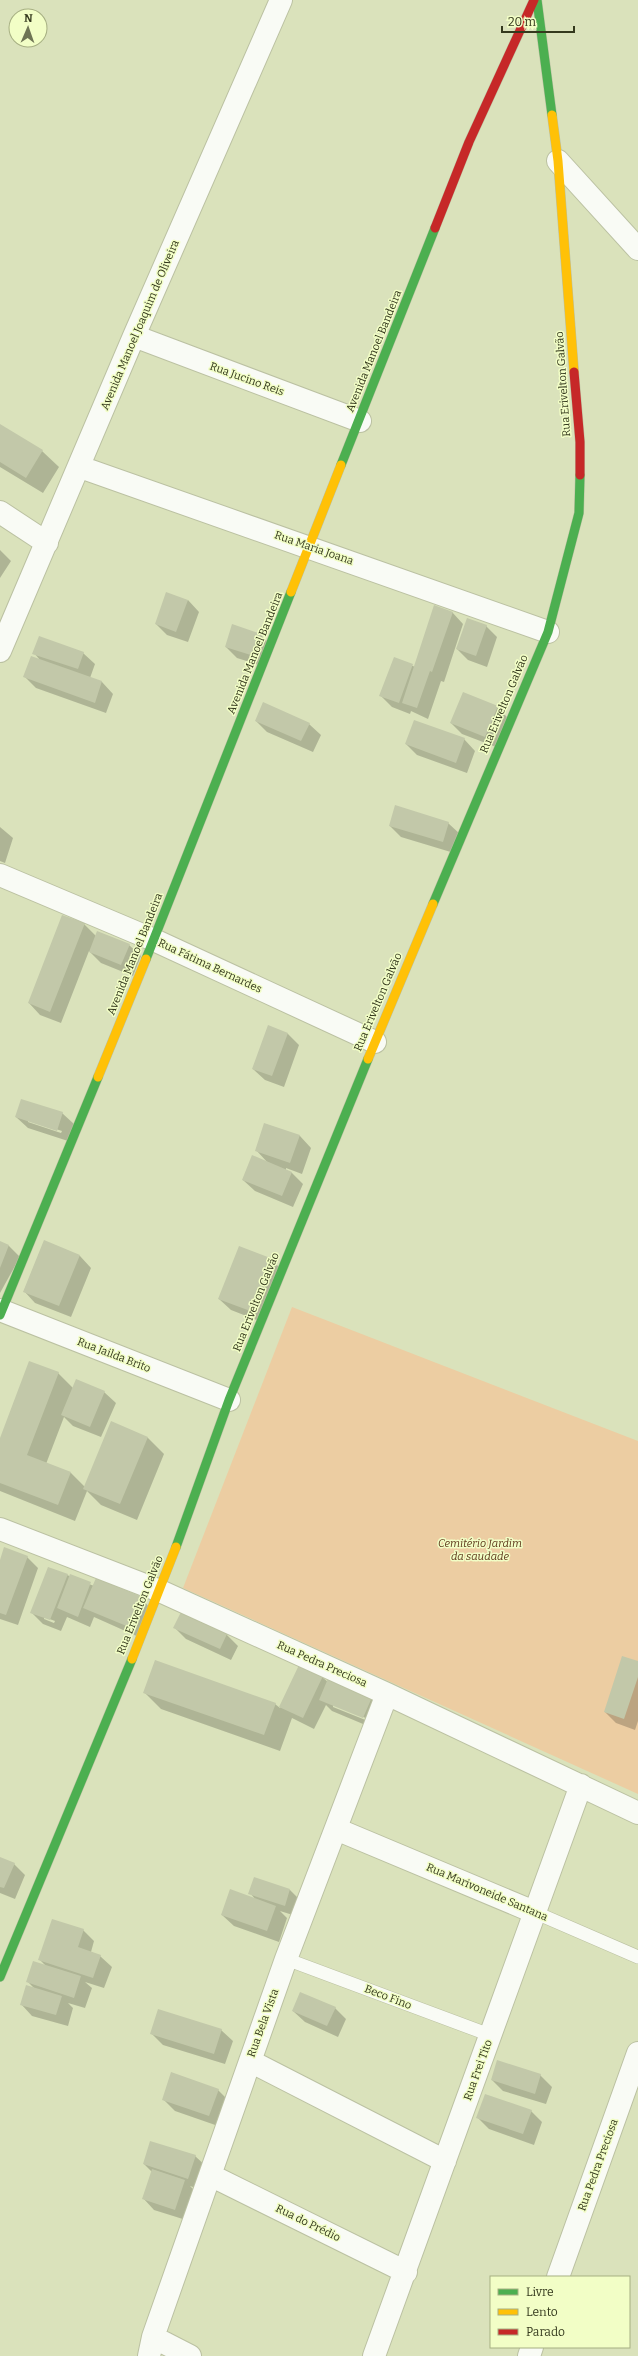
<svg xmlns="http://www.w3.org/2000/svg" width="638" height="2356" font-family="Bitter,serif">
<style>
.green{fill:#eccda2}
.shadow{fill:#0003;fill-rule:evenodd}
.building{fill:#c2c8a9}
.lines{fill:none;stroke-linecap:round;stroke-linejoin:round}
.lane-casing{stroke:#bbc1a2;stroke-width:14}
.street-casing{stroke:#bbc1a2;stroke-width:24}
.fast-casing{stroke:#bbc1a2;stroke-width:10}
.slow-casing{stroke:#bbc1a2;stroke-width:10}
.jam-casing{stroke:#bbc1a2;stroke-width:10}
.lane{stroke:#f9fbf5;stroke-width:13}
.street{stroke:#f9fbf5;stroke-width:22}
.fast{stroke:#4caf50;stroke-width:9}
.slow{stroke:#ffc107;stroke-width:9}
.jam{stroke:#c62828;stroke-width:9}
.labels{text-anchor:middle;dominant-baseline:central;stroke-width:3;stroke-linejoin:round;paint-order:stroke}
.street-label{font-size:11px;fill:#34391d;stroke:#f2fec6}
.park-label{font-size:11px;font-style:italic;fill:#5f3a1c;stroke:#f2fec6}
</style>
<rect width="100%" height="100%" fill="#dae2bb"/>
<path class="green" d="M 292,1307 L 638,1441 L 638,1794 L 183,1588 Z"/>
<path class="shadow" d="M 0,425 L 42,451 L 59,467 L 43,493 L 0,467 Z
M 0,550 L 11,561 L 0,578 Z
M 188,600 L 199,612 L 188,642 L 167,635 L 156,624 Z
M 452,612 L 463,624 L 444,682 L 441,681 L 428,719 L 411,711 L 410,714 L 392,707 L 381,696 L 395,658 L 415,667 Z
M 233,625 L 261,635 L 272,646 L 265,667 L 237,658 L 226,647 Z
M 486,626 L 497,637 L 487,667 L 468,660 L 457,649 Z
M 34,653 L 83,653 L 95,664 L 90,678 L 102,682 L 113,694 L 106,713 L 36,688 L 24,676 L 40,660 Z
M 497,707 L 508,718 L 496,747 L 462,734 L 451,723 Z
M 256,721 L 309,724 L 321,735 L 313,752 L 267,732 Z
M 464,739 L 475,751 L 467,773 L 417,755 L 406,744 Z
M 448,823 L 460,834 L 454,853 L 401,837 L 390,826 Z
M 0,827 L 13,838 L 5,863 L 0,861 Z
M 84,924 L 96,936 L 129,945 L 141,956 L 133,976 L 101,963 L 89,951 L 61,1023 L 40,1015 L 29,1003 Z
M 269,1027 L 288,1034 L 299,1045 L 284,1087 L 265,1080 L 253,1069 Z
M 62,1113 L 74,1124 L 68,1141 L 28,1128 L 16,1117 ZM 28,1120 L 62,1131 L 61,1133 L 28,1122 Z
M 265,1124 L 300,1136 L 311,1148 L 302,1174 L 286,1168 L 286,1170 L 292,1173 L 303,1184 L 293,1207 L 255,1191 L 243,1180 L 268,1163 L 256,1150 Z
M 0,1242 L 9,1246 L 20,1257 L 0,1293 Z
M 44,1242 L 80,1256 L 91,1268 L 71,1317 L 35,1303 L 24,1291 Z
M 272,1260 L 283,1271 L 264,1323 L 231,1310 L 219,1299 Z
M 58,1373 L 73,1388 L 104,1392 L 116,1403 L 101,1437 L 73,1426 L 64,1417 L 46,1464 L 71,1473 L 85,1487 L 111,1423 L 148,1438 L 164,1454 L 137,1520 L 101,1505 L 87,1491 L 75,1521 L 0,1491 L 0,1441 Z
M 27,1557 L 38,1568 L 18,1625 L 0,1619 L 0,1563 Z
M 67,1575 L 94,1586 L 141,1598 L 152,1610 L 141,1638 L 94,1617 L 90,1627 L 67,1617 L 61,1631 L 43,1624 L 32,1613 ZM 44,1617 L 55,1621 L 54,1623 L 44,1619 Z
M 175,1628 L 226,1634 L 238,1646 L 231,1660 L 186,1639 Z
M 638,1662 L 638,1721 L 635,1730 L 616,1723 L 605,1712 Z
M 300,1666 L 322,1677 L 328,1682 L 373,1695 L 384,1707 L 375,1729 L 332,1711 L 326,1705 L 314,1729 L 292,1718 L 280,1751 L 161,1709 L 144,1692 L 275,1704 L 280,1708 ZM 333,1704 L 368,1719 L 368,1721 L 333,1707 Z
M 0,1858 L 14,1864 L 25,1875 L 15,1899 L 0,1893 Z
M 290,1890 L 301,1901 L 296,1916 L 280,1911 L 287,1918 L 279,1942 L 234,1926 L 222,1915 L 256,1900 L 250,1893 Z
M 83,1930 L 94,1941 L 91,1952 L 100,1956 L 112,1967 L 104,1988 L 85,1982 L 92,1988 L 85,2008 L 68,2003 L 73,2008 L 68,2026 L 32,2016 L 21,2004 L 34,1988 L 28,1982 L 46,1966 L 39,1959 Z
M 335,2008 L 346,2019 L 338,2037 L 305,2022 L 293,2011 Z
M 221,2030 L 233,2041 L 225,2064 L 163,2045 L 151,2033 Z
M 540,2075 L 552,2087 L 546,2104 L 503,2091 L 492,2080 Z
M 218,2090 L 229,2101 L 221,2127 L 175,2111 L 163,2099 Z
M 531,2111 L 542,2122 L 534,2145 L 489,2129 L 478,2118 Z
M 195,2156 L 207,2167 L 199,2189 L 190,2186 L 196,2192 L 186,2220 L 154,2210 L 143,2198 L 152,2172 L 144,2164 Z"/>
<path class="building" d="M 0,424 L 43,450 L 26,478 L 0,462 Z
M 166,592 L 188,600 L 176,632 L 155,624 Z
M 434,605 L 453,612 L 432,672 L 430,671 L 417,708 L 402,703 Z
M 467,618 L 487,625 L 476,656 L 456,649 Z
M 232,624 L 261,634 L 254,656 L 225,647 Z
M 39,636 L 84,652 L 78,669 L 32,654 Z
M 31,656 L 102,681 L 95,703 L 23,677 Z
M 394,657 L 413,664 L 399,703 L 379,696 Z
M 463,692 L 498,706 L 485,737 L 450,723 Z
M 263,702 L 310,723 L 301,741 L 255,721 Z
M 414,720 L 465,738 L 456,763 L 405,744 Z
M 395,805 L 449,822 L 443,842 L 389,826 Z
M 62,915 L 85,923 L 50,1012 L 28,1003 Z
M 97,931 L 130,944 L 121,965 L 89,952 Z
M 268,1025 L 288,1033 L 272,1076 L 252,1069 Z
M 21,1099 L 63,1112 L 57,1131 L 15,1117 Z
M 264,1123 L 300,1135 L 290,1163 L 255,1151 Z
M 252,1155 L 292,1172 L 282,1196 L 242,1180 Z
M 44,1240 L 80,1255 L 59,1306 L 23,1292 Z
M 0,1241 L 9,1245 L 0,1268 Z
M 239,1246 L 273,1259 L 253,1312 L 218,1299 Z
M 29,1361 L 59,1372 L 27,1455 L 71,1472 L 58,1505 L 0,1483 L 0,1438 Z
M 76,1379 L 105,1391 L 90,1427 L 61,1415 Z
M 111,1421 L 148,1437 L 120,1504 L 83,1489 Z
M 4,1547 L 28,1556 L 6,1615 L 0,1613 L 0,1560 Z
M 48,1567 L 68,1574 L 50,1620 L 30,1613 Z
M 70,1574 L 91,1582 L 78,1617 L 57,1608 Z
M 96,1578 L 142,1597 L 129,1627 L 83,1608 Z
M 181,1612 L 227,1634 L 220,1649 L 173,1628 Z
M 622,1656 L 638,1661 L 638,1677 L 624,1719 L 604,1712 Z
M 155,1660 L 276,1703 L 264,1735 L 143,1693 Z
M 299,1665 L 323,1676 L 303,1718 L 279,1707 Z
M 329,1676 L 373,1695 L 363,1718 L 319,1700 Z
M 0,1857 L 15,1863 L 4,1888 L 0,1887 Z
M 254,1877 L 290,1889 L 285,1906 L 248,1894 Z
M 230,1889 L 276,1906 L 267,1931 L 221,1915 Z
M 52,1919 L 84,1929 L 78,1947 L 101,1955 L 93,1978 L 38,1960 Z
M 33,1961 L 81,1976 L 74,1998 L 26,1982 Z
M 26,1985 L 62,1996 L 56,2015 L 20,2005 Z
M 300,1992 L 336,2007 L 327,2026 L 292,2011 Z
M 158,2009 L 222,2029 L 214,2054 L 150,2034 Z
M 497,2060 L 541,2074 L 535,2094 L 491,2080 Z
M 171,2072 L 219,2089 L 209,2116 L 162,2100 Z
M 485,2094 L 532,2110 L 523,2134 L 476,2118 Z
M 150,2141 L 196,2155 L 188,2179 L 143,2164 Z
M 152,2169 L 185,2180 L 175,2210 L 142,2199 Z"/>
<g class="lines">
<defs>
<path id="lane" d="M 534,1912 L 638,1957
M 286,1959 L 490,2035"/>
<path id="street" d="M 558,161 L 638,249
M 134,336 L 360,421
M 80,467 L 548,632
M 0,512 L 47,543
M 0,651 L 134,336 L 281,0
M 0,875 L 154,940 L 375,1042
M 0,1310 L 229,1400
M 0,1529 L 160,1591 L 387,1694 L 638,1813
M 336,1829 L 534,1912
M 250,2061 L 445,2161
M 210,2175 L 406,2272
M 558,2277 L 638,2053
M 153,2337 L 190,2356
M 149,2356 L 153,2337 L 286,1959 L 387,1694
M 374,2356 L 581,1785
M 529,2356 L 532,2347"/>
<path id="fast" d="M 537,0 L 552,115
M 341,465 L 435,228
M 433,904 L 548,632 L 579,513 L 580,475
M 146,959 L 291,592
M 0,1315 L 98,1077
M 176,1547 L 229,1400 L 368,1059
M 0,1977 L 132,1659"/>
<path id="slow" d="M 552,115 L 558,161 L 574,372
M 291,592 L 341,465
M 368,1059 L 433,904
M 98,1077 L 146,959
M 132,1659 L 176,1547"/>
<path id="jam" d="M 435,228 L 469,142 L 534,0
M 574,372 L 580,442 L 580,475"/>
</defs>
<use href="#lane" class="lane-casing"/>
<use href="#street" class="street-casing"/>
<use href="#fast" class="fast-casing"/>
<use href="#slow" class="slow-casing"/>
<use href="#jam" class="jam-casing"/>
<use href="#lane" class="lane"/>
<use href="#street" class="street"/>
<use href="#fast" class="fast"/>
<use href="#slow" class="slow"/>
<use href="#jam" class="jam"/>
</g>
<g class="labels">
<g class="street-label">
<text transform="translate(140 325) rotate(-67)">Avenida Manoel Joaquim de Oliveira</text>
<text transform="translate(374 351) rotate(-68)">Avenida Manoel Bandeira</text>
<text transform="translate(247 379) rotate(20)">Rua Jucino Reis</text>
<text transform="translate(563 384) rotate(-94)">Rua Erivelton Galvão</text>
<text transform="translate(314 548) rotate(19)">Rua Maria Joana</text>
<text transform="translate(255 653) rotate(-68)">Avenida Manoel Bandeira</text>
<text transform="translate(504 704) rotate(-67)">Rua Erivelton Galvão</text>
<text transform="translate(135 954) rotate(-68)">Avenida Manoel Bandeira</text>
<text transform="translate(210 966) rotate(25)">Rua Fátima Bernardes</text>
<text transform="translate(378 1002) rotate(-67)">Rua Erivelton Galvão</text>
<text transform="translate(256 1302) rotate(-68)">Rua Erivelton Galvão</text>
<text transform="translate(114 1355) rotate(21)">Rua Jailda Brito</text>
<text transform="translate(140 1605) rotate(-68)">Rua Erivelton Galvão</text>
<text transform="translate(322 1664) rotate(24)">Rua Pedra Preciosa</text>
<text transform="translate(487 1892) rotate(23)">Rua Marivoneide Santana</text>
<text transform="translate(388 1997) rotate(21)">Beco Fino</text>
<text transform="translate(263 2023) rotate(-70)">Rua Bela Vista</text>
<text transform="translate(478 2070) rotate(-70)">Rua Frei Tito</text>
<text transform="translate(598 2165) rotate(-70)">Rua Pedra Preciosa</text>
<text transform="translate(308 2223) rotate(26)">Rua do Prédio</text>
</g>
<g class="park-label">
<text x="480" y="1543">Cemitério Jardim<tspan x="480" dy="13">da saudade</tspan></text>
</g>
</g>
<rect x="490" y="2276" width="140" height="72" fill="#f2fec6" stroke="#a6af82"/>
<rect x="498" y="2289" width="20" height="6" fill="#4caf50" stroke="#a6af82"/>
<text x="526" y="2296" font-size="12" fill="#34391d">Livre</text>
<rect x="498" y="2309" width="20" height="6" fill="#ffc107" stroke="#a6af82"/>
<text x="526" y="2316" font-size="12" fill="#34391d">Lento</text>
<rect x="498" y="2329" width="20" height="6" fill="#c62828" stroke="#a6af82"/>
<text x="526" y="2336" font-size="12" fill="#34391d">Parado</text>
<g transform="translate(28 28) rotate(2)"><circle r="19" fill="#f2fec6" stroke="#a6af82"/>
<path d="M0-3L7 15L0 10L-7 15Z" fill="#6e7454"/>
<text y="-6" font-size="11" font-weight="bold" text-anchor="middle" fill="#34391d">N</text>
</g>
<path d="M502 26v6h72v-6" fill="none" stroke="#34391d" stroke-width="2"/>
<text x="508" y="26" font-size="12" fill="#34391d" stroke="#f2fec6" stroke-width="3" paint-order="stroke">20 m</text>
</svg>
